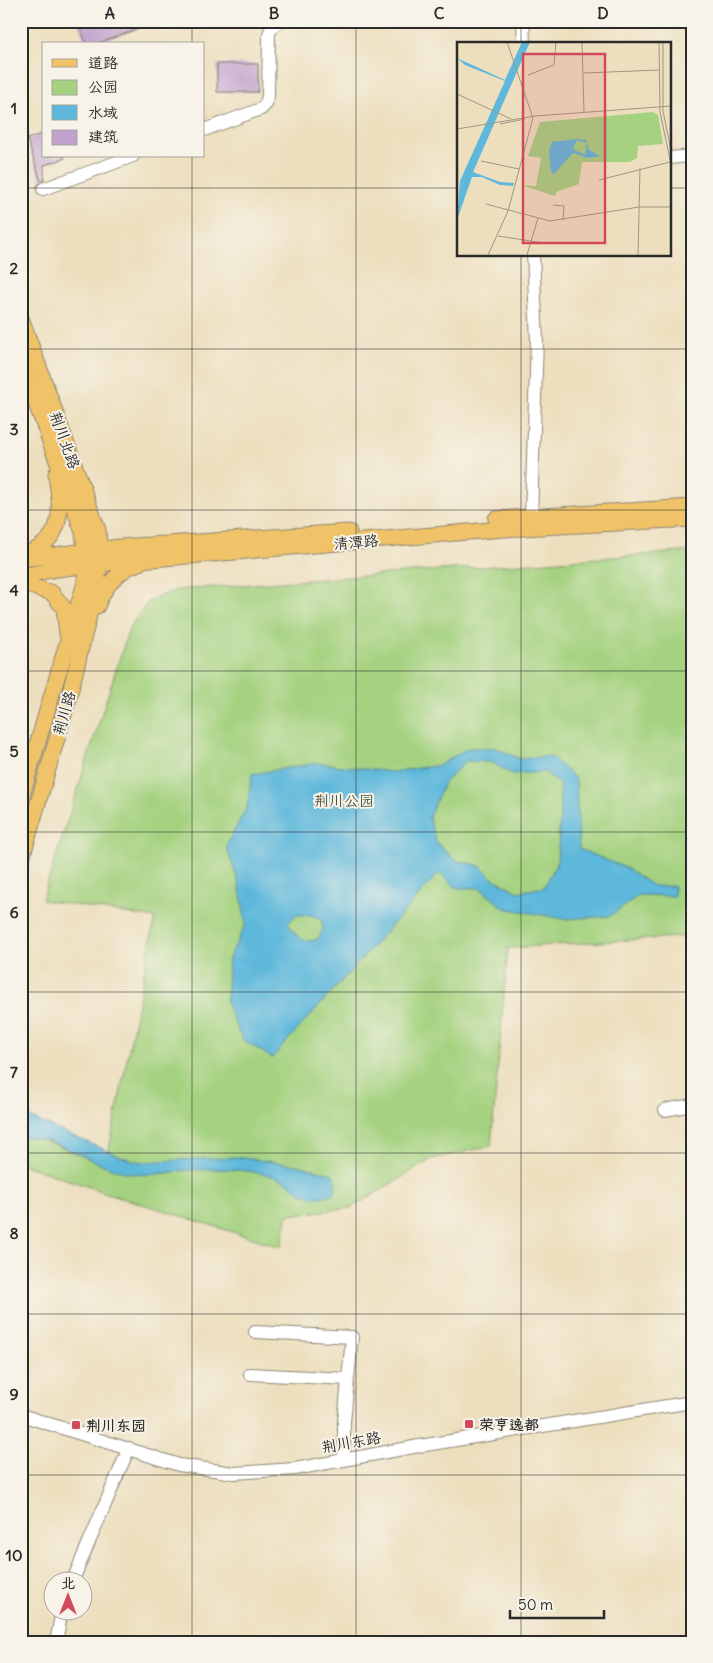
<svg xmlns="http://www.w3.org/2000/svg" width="713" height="1663" font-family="Delius,'LXGW WenKai TC',sans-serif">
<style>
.green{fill:#a5d280;stroke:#687e56}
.water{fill:#5db8db;stroke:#447283;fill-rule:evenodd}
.building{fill:#c1a2ce}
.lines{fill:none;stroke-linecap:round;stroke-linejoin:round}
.minor-casing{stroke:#8c8574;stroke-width:14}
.major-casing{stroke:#8c8574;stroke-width:17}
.minor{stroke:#fff;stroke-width:12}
.major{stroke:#f0c369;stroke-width:15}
.grid{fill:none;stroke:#2b2b2b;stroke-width:1;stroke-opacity:0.55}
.poi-dot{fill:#d1495b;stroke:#f7f3e8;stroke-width:2}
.labels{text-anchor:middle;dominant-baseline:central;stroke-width:4;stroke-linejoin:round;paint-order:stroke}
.street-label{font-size:15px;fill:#2b2b2b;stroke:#f7f3e8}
.park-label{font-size:15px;fill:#4a5540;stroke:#f7f3e8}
.poi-label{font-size:15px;font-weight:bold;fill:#2b2b2b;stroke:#f7f3e8;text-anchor:start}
.inset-road{fill:none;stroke:#9f9783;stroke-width:1}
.view{fill:#d1495b;fill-opacity:0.15;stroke:#d1495b;stroke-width:2.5}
.inset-edge{fill:none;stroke:#2b2b2b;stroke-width:2.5}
.neatline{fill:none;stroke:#2b2b2b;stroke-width:2}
.grid-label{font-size:16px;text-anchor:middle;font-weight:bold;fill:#2b2b2b}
</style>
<rect width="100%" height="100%" fill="#f7f3e8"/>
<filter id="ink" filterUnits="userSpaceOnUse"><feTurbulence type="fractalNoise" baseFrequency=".02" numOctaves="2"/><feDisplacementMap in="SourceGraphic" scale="10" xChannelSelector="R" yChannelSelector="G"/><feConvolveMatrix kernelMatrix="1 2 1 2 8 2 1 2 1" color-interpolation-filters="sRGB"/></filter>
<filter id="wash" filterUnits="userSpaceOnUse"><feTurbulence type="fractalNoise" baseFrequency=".0096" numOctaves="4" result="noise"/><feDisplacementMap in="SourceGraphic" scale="20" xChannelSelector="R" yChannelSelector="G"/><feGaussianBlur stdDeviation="1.12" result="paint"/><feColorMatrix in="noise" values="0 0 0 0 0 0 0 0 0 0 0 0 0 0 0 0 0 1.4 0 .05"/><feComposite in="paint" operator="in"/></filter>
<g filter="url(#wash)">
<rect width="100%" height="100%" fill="#eddfbd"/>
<path class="green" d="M 692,551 L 692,936 L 508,948 L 491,1146 L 432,1159 L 351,1208 L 288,1215 L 281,1247 L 107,1193 L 21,1164 L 21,1137 L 35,1137 L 106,1165 L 155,918 L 42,900 L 130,626 L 149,601 L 176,590 Z"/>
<path class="water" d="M 468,748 L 496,748 L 520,759 L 550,756 L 576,779 L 579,849 L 626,868 L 653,886 L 674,886 L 674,896 L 639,895 L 610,916 L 564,919 L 504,908 L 480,888 L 457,888 L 439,873 L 272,1058 L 242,1039 L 226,1003 L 229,958 L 246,924 L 239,884 L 226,846 L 247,807 L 252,774 L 317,763 L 391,772 L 440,765 ZM 466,761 L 491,762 L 512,774 L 544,772 L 560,784 L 560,817 L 557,863 L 544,887 L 518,892 L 492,878 L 480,866 L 455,860 L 436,842 L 429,817 L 444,783 ZM 296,915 L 312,915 L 321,920 L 323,928 L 319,938 C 303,946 296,936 288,923 Z
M 21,1117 L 29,1117 L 122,1157 L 141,1162 L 235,1157 L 297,1165 L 333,1174 L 336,1182 L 335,1192 C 326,1198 312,1199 302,1193 C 297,1190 293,1185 287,1182 C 260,1169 223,1168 193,1170 C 174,1171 155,1176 136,1174 C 97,1170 61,1137 21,1137 Z"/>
<g id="blocks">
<path class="building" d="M 78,21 L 155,21 L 155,23 L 95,44 L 86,44 Z
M 217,64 L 258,64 L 258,92 L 217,92 Z
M 44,133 L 44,156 L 64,156 L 65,158 L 44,165 L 44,180 L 41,181 L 27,139 Z"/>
</g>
</g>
<g filter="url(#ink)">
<use href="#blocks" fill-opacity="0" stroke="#8c8574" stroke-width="1"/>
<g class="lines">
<defs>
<path id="minor" d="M 523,21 L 524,44
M 204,130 L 261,109 L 266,104 L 268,96 L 269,34 L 271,29 L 280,21
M 669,158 L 692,156
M 43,189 L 133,156
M 531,516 L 537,341 L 533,255
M 665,1110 L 692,1105
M 255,1332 L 352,1337 L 344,1422 L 344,1460
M 250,1374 L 348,1379
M 21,1415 L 179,1465 L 234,1473 L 295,1469 L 419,1446 L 692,1402
M 73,1580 L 129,1448
M 56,1642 L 62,1610"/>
<path id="major" d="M 21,318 L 98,530 L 100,564 L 96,587 L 68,701 L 21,861
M 21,362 L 83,532 L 87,566 L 84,586 L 21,799
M 496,519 L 692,507
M 25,555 C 66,538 61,511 56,474
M 21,559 L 120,547 L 349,532
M 21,576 L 57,569 L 117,562 L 503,529 L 692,519
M 21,583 L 52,593 L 64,608 L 67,634
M 97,606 C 104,587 120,568 139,563"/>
</defs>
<use href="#minor" class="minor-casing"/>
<use href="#major" class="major-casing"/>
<use href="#minor" class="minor"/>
<use href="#major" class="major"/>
</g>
</g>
<path class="grid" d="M 192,21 L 192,44M 356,21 L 356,1642M 521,21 L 521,44M 192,156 L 192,1642M 21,188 L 458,188M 669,188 L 692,188M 521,255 L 521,1642M 21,349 L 692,349M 21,510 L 692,510M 21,671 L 692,671M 21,832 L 692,832M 21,992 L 692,992M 21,1153 L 692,1153M 21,1314 L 692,1314M 21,1475 L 692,1475"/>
<g class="poi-dot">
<rect x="464" y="1419" width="10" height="10" rx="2.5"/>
<rect x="71" y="1420" width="10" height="10" rx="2.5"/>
</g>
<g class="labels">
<g class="street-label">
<text transform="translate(65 440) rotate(70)">荆川北路</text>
<text transform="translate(356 542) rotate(-5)">清潭路</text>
<text transform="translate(64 713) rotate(-74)">荆川路</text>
<text transform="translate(351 1442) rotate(-10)">荆川东路</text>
</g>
<g class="park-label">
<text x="344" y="800">荆川公园</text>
</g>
<g class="poi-label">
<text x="479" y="1424">荣亨逸都</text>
<text x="86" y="1425">荆川东园</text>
</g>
</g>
<g transform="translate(457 42)">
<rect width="214" height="214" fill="#eddfbd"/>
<path d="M 196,70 L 201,73 L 206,102 L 181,104 L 180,116 L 173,120 L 125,120 L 122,142 L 99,150 L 98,154 L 64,143 L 79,144 L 84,116 L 71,114 L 83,80 Z" fill="#a5d280"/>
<path d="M 65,0 L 73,0 L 16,130 L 43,140 L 57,141 L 56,144 L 43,143 L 25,135 L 15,135 L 0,178 L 3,139 L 48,39 L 8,23 L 0,16 L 48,38 ZM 120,97 L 129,98 L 132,108 L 143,114 L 131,116 L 116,111 L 97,132 L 94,130 L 92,108 L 95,100 ZM 120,98 L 130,101 L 128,113 L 116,107 Z" fill="#5db8db" fill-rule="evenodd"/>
<path class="inset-road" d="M 125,0 L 127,70M 202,0 L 203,70 L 214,122M 206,0 L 206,69 L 214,108M 127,31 L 202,28M 71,33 L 97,23 L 99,0M 0,52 L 54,77M 43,82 L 68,77M 0,87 L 78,74 L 214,64M 24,119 L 62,127M 142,138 L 213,120M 29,162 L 93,179 L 182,165 L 214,165M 96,163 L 107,164 L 106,178M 41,194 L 87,201M 31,213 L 51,169 L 76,76 L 50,0M 70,213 L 81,176M 181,213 L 183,126"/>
<path class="view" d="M 66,12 L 148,12 L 148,201 L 66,201 Z"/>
<rect width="214" height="214" class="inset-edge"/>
</g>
<rect width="713" height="1663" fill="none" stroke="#f7f3e8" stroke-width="55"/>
<rect x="42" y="42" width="162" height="115" fill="#f7f3e8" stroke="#a5a39c"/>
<rect x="52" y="59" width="25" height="8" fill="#f0c369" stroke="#a5a39c"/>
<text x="88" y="68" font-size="15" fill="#2b2b2b">道路</text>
<rect x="52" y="80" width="25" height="15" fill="#a5d280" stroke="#a5a39c"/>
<text x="88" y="92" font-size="15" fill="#2b2b2b">公园</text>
<rect x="52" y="105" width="25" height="15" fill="#5db8db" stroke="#a5a39c"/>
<text x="88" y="118" font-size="15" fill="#2b2b2b">水域</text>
<rect x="52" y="130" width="25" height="15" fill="#c1a2ce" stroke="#a5a39c"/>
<text x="88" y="142" font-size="15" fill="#2b2b2b">建筑</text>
<g transform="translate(68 1596)"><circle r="24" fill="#f7f3e8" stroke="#a5a39c"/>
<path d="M0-4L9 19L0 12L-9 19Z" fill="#d1495b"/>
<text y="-8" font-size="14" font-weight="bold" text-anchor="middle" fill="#2b2b2b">北</text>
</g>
<path d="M510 1610v8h94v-8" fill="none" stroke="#2b2b2b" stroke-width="2.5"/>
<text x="518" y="1610" font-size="15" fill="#2b2b2b" stroke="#f7f3e8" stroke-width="4" paint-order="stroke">50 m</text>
<rect x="28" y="28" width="658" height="1608" class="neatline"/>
<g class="grid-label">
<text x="110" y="19">A</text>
<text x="274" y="19">B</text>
<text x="439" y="19">C</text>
<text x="603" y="19">D</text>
<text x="14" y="114">1</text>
<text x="14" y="274">2</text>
<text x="14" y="435">3</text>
<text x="14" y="596">4</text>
<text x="14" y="757">5</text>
<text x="14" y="918">6</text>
<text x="14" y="1078">7</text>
<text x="14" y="1239">8</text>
<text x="14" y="1400">9</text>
<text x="14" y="1561">10</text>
</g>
</svg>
